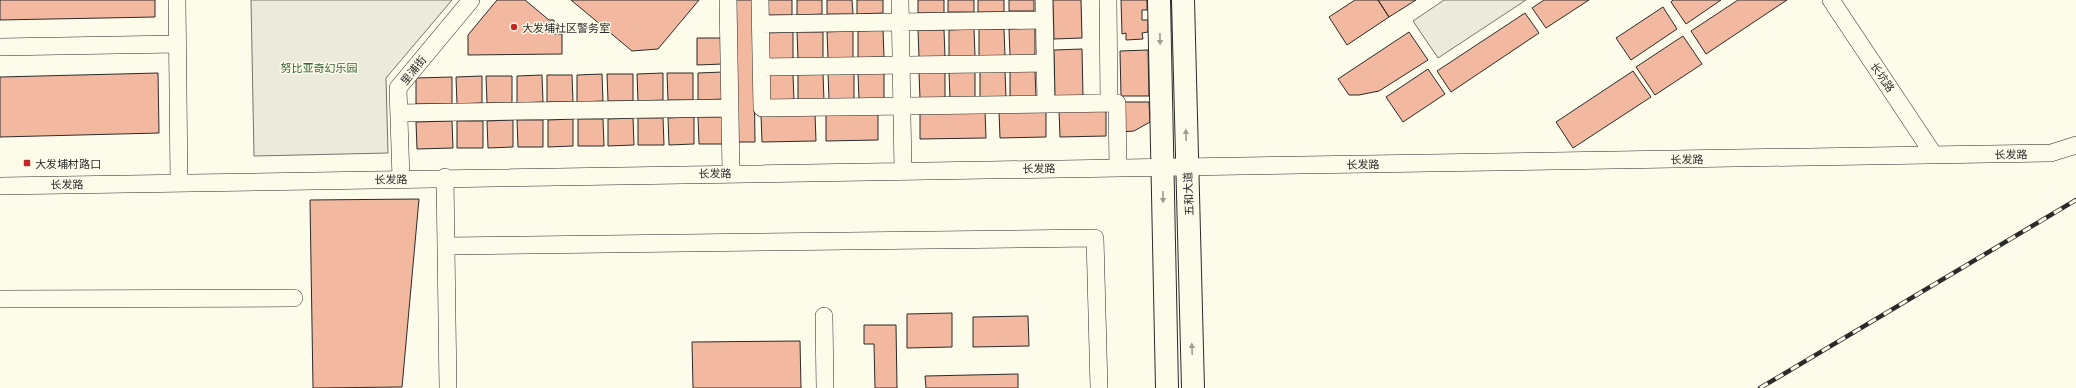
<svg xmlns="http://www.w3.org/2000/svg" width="2076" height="388" font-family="'Golos Text','Noto Sans SC',sans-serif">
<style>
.green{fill:#ecebdb;stroke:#74746e}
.parking{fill:#eceadb;stroke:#74746e}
.building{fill:#f2b8a0;stroke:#2b2b2b}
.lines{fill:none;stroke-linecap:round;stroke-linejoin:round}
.minor-casing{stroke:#2b2b2b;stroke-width:18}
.major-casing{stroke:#2b2b2b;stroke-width:24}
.minor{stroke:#fdfbea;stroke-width:17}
.major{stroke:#fdfbea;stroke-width:22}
.rail-casing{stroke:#2b2b2b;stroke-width:4.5}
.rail{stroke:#fdfbea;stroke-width:3;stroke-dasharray:9;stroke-linecap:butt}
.oneway{fill:#9e9d94}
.poi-dot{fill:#c62828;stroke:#fdfbea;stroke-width:1.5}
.labels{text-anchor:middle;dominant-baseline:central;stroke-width:3;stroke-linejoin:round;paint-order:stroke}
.poi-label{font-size:11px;fill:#2b2b2b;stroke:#fdfbea;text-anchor:start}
.park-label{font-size:11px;fill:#34623c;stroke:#fdfbea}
.street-label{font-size:11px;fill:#2b2b2b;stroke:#fdfbea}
</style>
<rect width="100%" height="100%" fill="#fdfbea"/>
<path class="green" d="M 251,0 L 452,0 L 386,78 L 388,153 L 254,156 Z"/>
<path class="parking" d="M 1444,0 L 1526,0 L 1438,58 L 1413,21 Z"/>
<path class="building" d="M 0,0 L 155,0 L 155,17 L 0,20 Z
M 497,0 L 525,0 L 549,20 L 554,20 L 554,34 L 562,34 L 562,54 L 468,55 L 468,35 Z
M 571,0 L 699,0 L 658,49 L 632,51 Z
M 735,0 L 753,0 L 755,142 L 737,142 Z
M 766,0 L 792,0 L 792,15 L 767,15 Z
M 797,0 L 822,0 L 822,14 L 797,15 Z
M 827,0 L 852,0 L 853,14 L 827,14 Z
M 857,0 L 883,0 L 883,13 L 857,14 Z
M 918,0 L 944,0 L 944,13 L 918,13 Z
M 948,0 L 974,0 L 974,12 L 948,12 Z
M 978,0 L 1004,0 L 1004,12 L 978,12 Z
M 1009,0 L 1034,0 L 1034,11 L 1009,11 Z
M 1053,0 L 1081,0 L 1082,38 L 1054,39 Z
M 1121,0 L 1147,0 L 1147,10 L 1142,10 L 1142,20 L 1148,20 L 1148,32 L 1142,33 L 1143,39 L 1126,40 L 1126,33 L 1122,34 Z
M 1355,0 L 1378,0 L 1389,17 L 1347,45 L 1329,17 Z
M 1378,0 L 1416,0 L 1389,17 Z
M 1544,0 L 1589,0 L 1546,28 L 1532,8 Z
M 1673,0 L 1721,0 L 1686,24 L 1671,2 Z
M 1738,0 L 1787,0 L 1706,54 L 1691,31 Z
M 1663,7 L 1677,29 L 1631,60 L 1616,38 Z
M 1525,13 L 1539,33 L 1451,92 L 1437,71 Z
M 1035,28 L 1035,55 L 1010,56 L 1009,29 Z
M 974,29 L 975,56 L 949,57 L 949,30 Z
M 979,29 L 1004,29 L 1005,56 L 979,56 Z
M 883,30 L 884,57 L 858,58 L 858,31 Z
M 918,30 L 944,30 L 945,57 L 919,57 Z
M 853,31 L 853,58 L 828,58 L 827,32 Z
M 793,32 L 793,59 L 767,59 L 767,33 Z
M 797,32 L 823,32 L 823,58 L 798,59 Z
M 1409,32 L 1428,60 L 1379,91 L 1359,95 L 1349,95 L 1338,79 Z
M 1683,36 L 1702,64 L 1655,95 L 1636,67 Z
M 697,38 L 723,38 L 723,64 L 697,65 Z
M 1082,49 L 1083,97 L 1055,97 L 1054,50 Z
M 1148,50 L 1149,96 L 1121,96 L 1120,51 Z
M 1428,69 L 1445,94 L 1403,122 L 1386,97 Z
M 980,71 L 1005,71 L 1006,98 L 980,98 Z
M 1010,71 L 1035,71 L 1036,97 L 1010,98 Z
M 1633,71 L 1651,97 L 1573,148 L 1556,122 Z
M 723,72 L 723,99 L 698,100 L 698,73 Z
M 884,72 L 884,99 L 859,100 L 858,73 Z
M 919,72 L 945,72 L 945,99 L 920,99 Z
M 949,72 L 975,72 L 975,98 L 950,99 Z
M 158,73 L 159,133 L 0,137 L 0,77 Z
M 663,73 L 663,100 L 638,101 L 637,74 Z
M 667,73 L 693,73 L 693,100 L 668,100 Z
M 823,73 L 824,101 L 798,101 L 798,74 Z
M 828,73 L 854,73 L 854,100 L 829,100 Z
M 602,74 L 603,101 L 577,102 L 577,75 Z
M 607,74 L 633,74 L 633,101 L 608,101 Z
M 793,74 L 794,101 L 768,101 L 768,75 Z
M 542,75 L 543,102 L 517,103 L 517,76 Z
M 547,75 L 572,75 L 573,102 L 547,102 Z
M 482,76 L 482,103 L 457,104 L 456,77 Z
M 486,76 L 512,76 L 512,103 L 487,103 Z
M 452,77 L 452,104 L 416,104 L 416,78 Z
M 1121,102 L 1149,102 L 1150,122 L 1134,131 L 1121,132 Z
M 1106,109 L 1106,136 L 1060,137 L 1059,110 Z
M 1046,110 L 1046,137 L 1000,138 L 999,111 Z
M 985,111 L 986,138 L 920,139 L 920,112 Z
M 878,113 L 878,140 L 826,141 L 826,114 Z
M 815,114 L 816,141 L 762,142 L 761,115 Z
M 694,117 L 694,144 L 669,145 L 668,118 Z
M 698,117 L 724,117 L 724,144 L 699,144 Z
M 633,118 L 634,145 L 608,146 L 608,119 Z
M 638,118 L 663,118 L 664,145 L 638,145 Z
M 573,119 L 573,146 L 548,147 L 548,120 Z
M 578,119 L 603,119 L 604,146 L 578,146 Z
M 513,120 L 513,147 L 488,148 L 487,121 Z
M 517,120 L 543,120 L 543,147 L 518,147 Z
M 452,121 L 453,148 L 417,149 L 416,122 Z
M 457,121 L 483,121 L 483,148 L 457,148 Z
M 419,199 L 402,387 L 313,388 L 310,200 Z
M 952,313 L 952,347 L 907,348 L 907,314 Z
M 1028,316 L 1029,346 L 973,347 L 973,317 Z
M 864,325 L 896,325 L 897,388 L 875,388 L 874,344 L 864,344 Z
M 800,341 L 801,388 L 693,388 L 692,342 Z
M 1018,374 L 1018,388 L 926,388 L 925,376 Z"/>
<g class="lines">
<defs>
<path id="minor" d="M 177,0 L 179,182
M 728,0 L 731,173
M 760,0 L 762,108 L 1117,103 L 1118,167
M 900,0 L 903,171
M 1044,0 L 1046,104
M 1108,0 L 1109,103
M 1831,0 L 1934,155
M 760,24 L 1044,20
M 0,47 L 177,44
M 761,67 L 1045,63
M 399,113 L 730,108
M 445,177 L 448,388
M 401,179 L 398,88 L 471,0
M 0,186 L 2051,153 L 2076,145
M 446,246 L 1095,238 L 1099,388
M 0,299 L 294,298
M 824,316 L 825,388"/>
<path id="major" d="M 1159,0 L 1167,388
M 1183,0 L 1193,388"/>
</defs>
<use href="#minor" class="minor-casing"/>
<use href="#major" class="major-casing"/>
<use href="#minor" class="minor"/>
<use href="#major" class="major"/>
<defs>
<path id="rail" d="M 1760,388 L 2076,200"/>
</defs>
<use href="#rail" class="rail-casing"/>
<use href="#rail" class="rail"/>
</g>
<defs><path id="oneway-solid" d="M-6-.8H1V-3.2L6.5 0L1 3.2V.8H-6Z"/></defs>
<g class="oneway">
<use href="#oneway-solid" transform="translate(1160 39) rotate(89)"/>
<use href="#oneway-solid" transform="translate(1186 135) rotate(-92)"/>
<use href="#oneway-solid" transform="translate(1163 197) rotate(89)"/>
<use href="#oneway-solid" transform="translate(1192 349) rotate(-92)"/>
</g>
<g class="poi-dot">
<circle cx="514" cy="27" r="4"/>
<rect x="23" y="159" width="8" height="8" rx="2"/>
</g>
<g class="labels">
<g class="poi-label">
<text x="522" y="27">大发埔社区警务室</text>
<text x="35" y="163">大发埔村路口</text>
</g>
<g class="park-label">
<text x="319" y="67">努比亚奇幻乐园</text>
</g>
<g class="street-label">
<text transform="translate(413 70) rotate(-51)">里浦街</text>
<text transform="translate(1883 77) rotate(56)">长坑路</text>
<text transform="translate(2011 154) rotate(-1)">长发路</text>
<text transform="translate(1687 159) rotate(-1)">长发路</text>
<text transform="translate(1363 164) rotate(-1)">长发路</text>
<text transform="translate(1039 168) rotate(-1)">长发路</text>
<text transform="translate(715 173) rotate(-1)">长发路</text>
<text transform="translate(391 179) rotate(-1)">长发路</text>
<text transform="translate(67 184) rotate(-1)">长发路</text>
<text transform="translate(1188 194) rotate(-92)">五和大道</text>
</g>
</g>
</svg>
